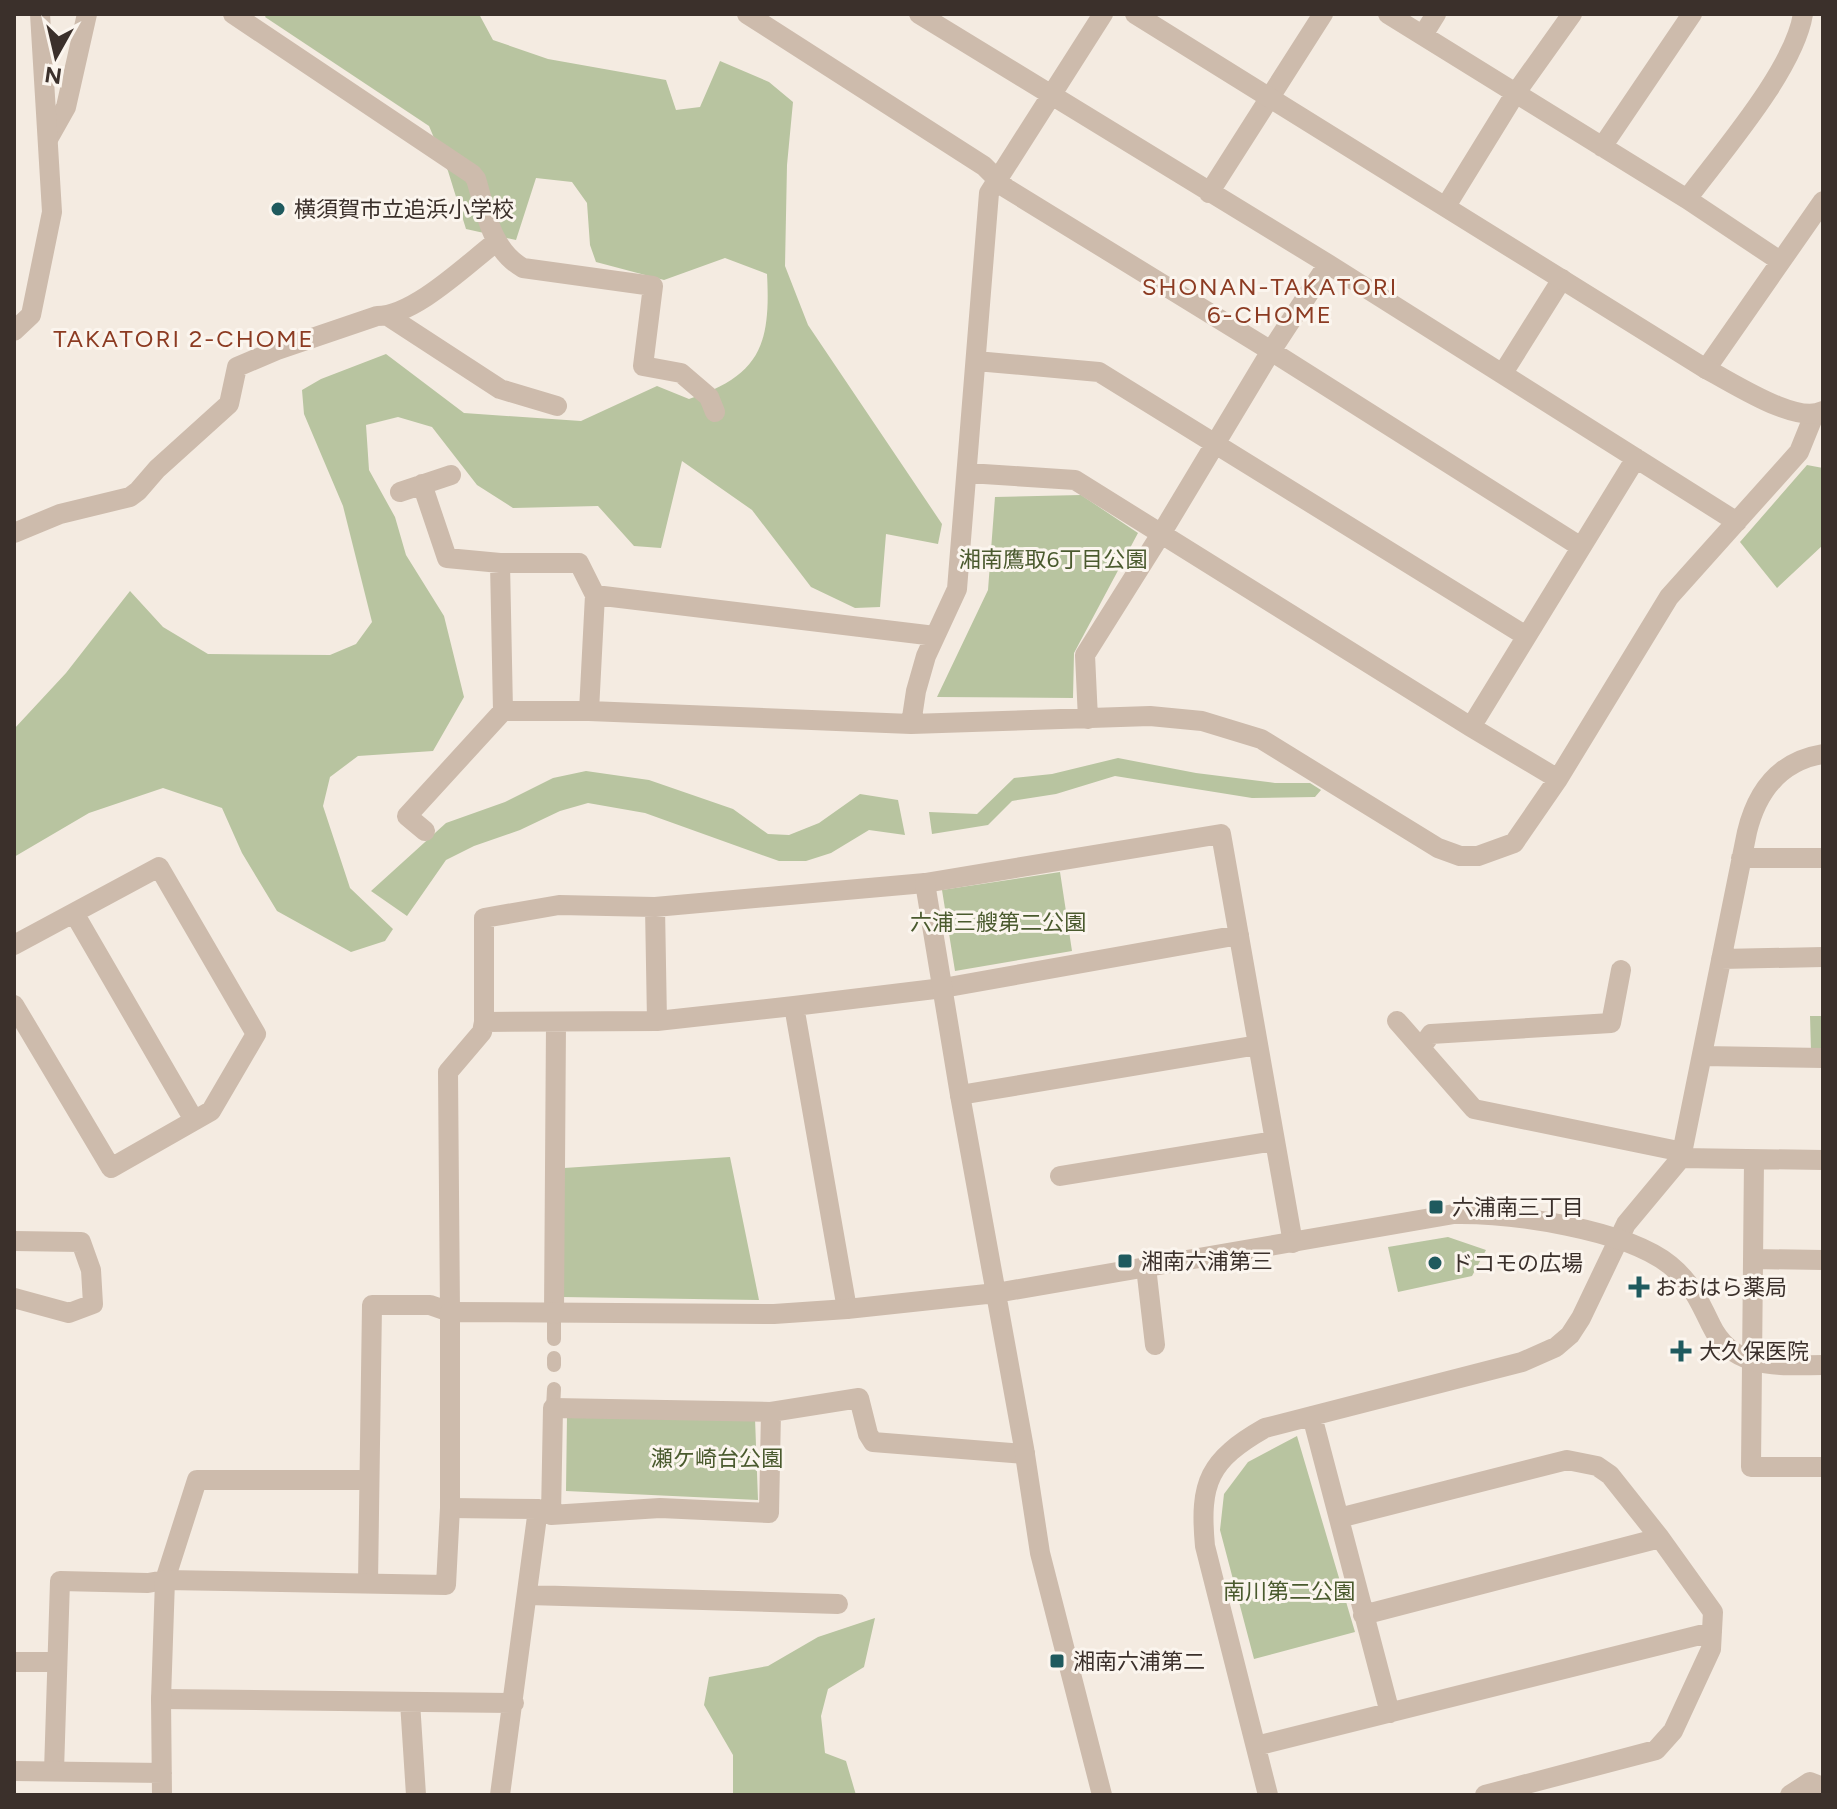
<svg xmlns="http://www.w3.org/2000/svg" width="1837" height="1809" font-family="Figtree,'Noto Sans JP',sans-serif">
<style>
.green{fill:#b8c4a0}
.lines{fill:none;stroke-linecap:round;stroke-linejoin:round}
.pedestrian{stroke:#cdbbac;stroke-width:14}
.minor{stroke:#cdbbac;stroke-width:20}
.tertiary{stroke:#cdbbac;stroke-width:20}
.poi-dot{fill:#1f5a5e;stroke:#fbf5ee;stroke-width:3}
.labels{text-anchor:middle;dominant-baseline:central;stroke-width:6;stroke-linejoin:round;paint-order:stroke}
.poi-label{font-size:22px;fill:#3b302b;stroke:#fbf5ee;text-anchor:start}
.park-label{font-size:22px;fill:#4a5a2e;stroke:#fbf5ee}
.neighbourhood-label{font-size:24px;letter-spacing:2px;fill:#8c3b22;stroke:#fbf5ee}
</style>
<rect width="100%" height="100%" fill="#f4ebe1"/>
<path class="green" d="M 267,14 L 479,14 L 493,40 L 548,59 L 666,80 L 676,110 L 700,107 L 720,61 L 769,82 L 793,102 L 787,165 L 785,266 L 808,325 L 942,524 L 938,544 L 886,534 L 880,607 L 855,608 L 811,587 L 752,510 L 682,461 L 661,548 L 634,546 L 598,506 L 513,508 L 477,485 L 432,427 L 398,417 L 366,425 L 369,470 L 395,517 L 406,555 L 444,616 L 464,697 L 433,751 L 358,756 L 330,777 L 323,806 L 350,888 L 393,929 L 385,941 L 351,952 L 277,911 L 242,853 L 222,808 L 163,788 L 89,813 L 14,857 L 14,729 L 66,673 L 130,591 L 163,627 L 208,654 L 330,655 L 356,644 L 372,622 L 343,506 L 304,414 L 302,390 L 321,379 L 386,354 L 464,413 L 581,421 L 657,386 L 689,399 C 759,376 771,346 767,274 L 725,258 L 664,280 L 596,262 L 590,245 L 587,203 L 572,182 L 536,178 L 516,240 L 466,229 L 448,171 L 429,126 L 265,17 Z
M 1807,465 L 1823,468 L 1823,545 L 1777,588 L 1740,542 Z
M 1081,495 L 1138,533 L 1074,653 L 1073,698 L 937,697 L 988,590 L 995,497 Z
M 1118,758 L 1196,773 L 1275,783 L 1310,783 L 1321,790 L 1315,797 L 1252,798 L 1115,776 L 1056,794 L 1012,801 L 988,825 L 932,834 L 929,812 L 977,814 L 1014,778 L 1052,774 Z
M 586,771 L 649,780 L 733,809 L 768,834 L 789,835 L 819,823 L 860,794 L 898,800 L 905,835 L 869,830 L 831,853 L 806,861 L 779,861 L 645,813 L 588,803 L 560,811 L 520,830 L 474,846 L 446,860 L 407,916 L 371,891 L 446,823 L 505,802 L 553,778 Z
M 1060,872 L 1072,951 L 955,971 L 942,890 Z
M 1810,1016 L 1823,1016 L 1823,1051 L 1811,1051 Z
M 730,1157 L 759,1300 L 562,1297 L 564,1168 Z
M 1448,1237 L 1486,1250 L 1472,1276 L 1398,1292 L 1388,1247 Z
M 567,1415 L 755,1418 L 758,1500 L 566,1491 Z
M 1297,1436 L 1355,1632 L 1254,1659 L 1220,1530 L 1224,1494 L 1248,1462 Z
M 875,1618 L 864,1667 L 828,1689 L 821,1716 L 825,1753 L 846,1761 L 856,1795 L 733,1795 L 733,1755 L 704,1705 L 709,1677 L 768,1666 L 818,1637 Z"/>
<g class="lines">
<path class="pedestrian" d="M 554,1339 L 554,1314
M 554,1358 L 554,1365
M 553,1408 L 554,1389"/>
<path class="minor" d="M 233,14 L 472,174 L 476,179 C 486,212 491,250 523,268 L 653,286 L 643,366 L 681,373 L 709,397 L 715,412
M 747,14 L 984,166 L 1006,188 L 1271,351 L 1581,547
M 919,14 L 1328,264 L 1737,522
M 1388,14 L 1687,199 L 1780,261
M 1423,35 L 1436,14
M 48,139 L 66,107 L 87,14
M 1602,147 L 1692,14
M 1209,193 L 1323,14
M 1687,199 C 1722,152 1794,70 1803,14
M 1446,206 L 1515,94 L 1572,14
M 388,316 L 500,389 L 557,406
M 976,361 L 1099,372 L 1526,636
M 1706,369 L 1823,201
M 1503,373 L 1562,279
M 968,473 L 1075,480 L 1471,727 L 1558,779
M 422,484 L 447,558 L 500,563 L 579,563 L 595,595 L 589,711
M 400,492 L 451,475
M 14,533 L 60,514 L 130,497 L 138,491 L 157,469 L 229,404 L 237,367 L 277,350 L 377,316 C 414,316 466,265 496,242
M 595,595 L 935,636
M 503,711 L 589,711 L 911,724 L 1150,716 L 1202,721 L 1261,739 L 1438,848 L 1460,856 L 1478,856 L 1514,843 L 1558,779 L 1669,597 L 1799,452 L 1814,415
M 1088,719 L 1085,655 L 1161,534 L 1271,351 L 1328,264
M 911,724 L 916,691 L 926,656 L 957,589 L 989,193 L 1103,14
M 1471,727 L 1636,458
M 425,831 L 407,816 L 503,711 L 500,563
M 1741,858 L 1823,858
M 655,907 L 657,1021
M 74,913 L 194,1120
M 14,945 L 159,867 L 256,1034 L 211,1111 L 111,1168 L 14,1005
M 1721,959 L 1823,957
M 794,1006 L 847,1309
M 1397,1021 L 1474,1109 L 1683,1152
M 484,1022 L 657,1021 L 794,1006 L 943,988 L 1239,935
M 1421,1048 L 1431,1034 L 1611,1023 L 1621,970
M 1702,1056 L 1823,1058
M 960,1095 L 1258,1045
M 1681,1158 L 1823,1160
M 1754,1160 L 1751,1467 L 1823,1467
M 1060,1176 L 1275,1141
M 14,1241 L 81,1242 L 91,1270 L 93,1304 L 69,1313 L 14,1298
M 1753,1259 L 1823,1260
M 1146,1267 L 1155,1345
M 554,1314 L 556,1023
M 1312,1416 L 1390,1713
M 450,1508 L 538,1509 L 551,1515 L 660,1508 L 769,1513 L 771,1412
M 551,1515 L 553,1408 L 771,1412 L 859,1398 L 868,1434 L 873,1442 L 1025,1454
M 1339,1518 L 1567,1460 L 1597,1466 L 1610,1475 L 1660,1538 L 1713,1612 L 1711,1649 L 1673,1731 L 1656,1750 L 1485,1795
M 368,1583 L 372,1305 L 430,1305 L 450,1312 L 448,1072 L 482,1032 L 484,1022 L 484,918 L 559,905 L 655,907 L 925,883 L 1221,834 L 1293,1243
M 528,1595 L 838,1604
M 1363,1615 L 1660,1538
M 14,1662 L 57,1662
M 161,1699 L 514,1703
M 410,1702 L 416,1795
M 1256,1746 L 1712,1632
M 54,1771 L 60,1581 L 148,1583 L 165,1580 L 197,1480 L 369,1480
M 500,1795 L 538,1509
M 1268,1795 L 1205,1546 C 1199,1482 1209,1460 1265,1428 L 1522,1362 L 1556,1347 L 1570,1335 L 1581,1318 L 1626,1224 L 1681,1158 L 1747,832 C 1757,791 1780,761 1823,754
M 1790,1795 L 1810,1782 L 1823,1787"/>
<path class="tertiary" d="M 1135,14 L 1706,369 C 1732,382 1796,425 1823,411
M 14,331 L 31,315 L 52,212 L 40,14
M 925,883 L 960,1095 L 1024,1448 L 1040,1553 L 1102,1795
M 14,1771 L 162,1773
M 162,1795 L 161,1699 L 165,1580 L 446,1585 L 450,1508 L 450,1312 L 774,1314 L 847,1309 L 996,1293 L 1454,1214 C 1511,1213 1625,1229 1670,1265 C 1691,1282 1700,1302 1711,1325 C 1733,1371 1780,1365 1823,1365"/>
</g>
<g class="poi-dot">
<circle cx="278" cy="209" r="8"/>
<rect x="1428" y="1199" width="16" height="16" rx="4"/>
<rect x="1117" y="1253" width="16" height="16" rx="4"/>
<circle cx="1435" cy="1263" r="8"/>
<path d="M1635 1275h8v8h8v8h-8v8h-8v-8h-8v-8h8z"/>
<path d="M1677 1339h8v8h8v8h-8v8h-8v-8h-8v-8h8z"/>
<rect x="1049" y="1653" width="16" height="16" rx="4"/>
</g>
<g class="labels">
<g class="poi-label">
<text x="294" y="209">横須賀市立追浜小学校</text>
<text x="1452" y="1207">六浦南三丁目</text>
<text x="1141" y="1261">湘南六浦第三</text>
<text x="1451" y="1263">ドコモの広場</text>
<text x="1655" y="1287">おおはら薬局</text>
<text x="1699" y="1351">大久保医院</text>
<text x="1073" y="1661">湘南六浦第二</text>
</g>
<g class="park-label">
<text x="1053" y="559">湘南鷹取6丁目公園</text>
<text x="998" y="922">六浦三艘第二公園</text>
<text x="717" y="1458">瀬ケ崎台公園</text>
<text x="1289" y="1591">南川第二公園</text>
</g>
<g class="neighbourhood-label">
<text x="1270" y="286">SHONAN-TAKATORI<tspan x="1270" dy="28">6-CHOME</tspan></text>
<text x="184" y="338">TAKATORI 2-CHOME</text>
</g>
</g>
<rect width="1837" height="1809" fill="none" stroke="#3b302b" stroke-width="32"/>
<g transform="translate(56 56) rotate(188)" stroke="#fbf5ee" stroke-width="6" paint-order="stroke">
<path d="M0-6L14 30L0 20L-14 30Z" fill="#3b302b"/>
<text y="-12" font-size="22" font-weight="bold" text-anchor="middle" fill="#3b302b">N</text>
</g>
</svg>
